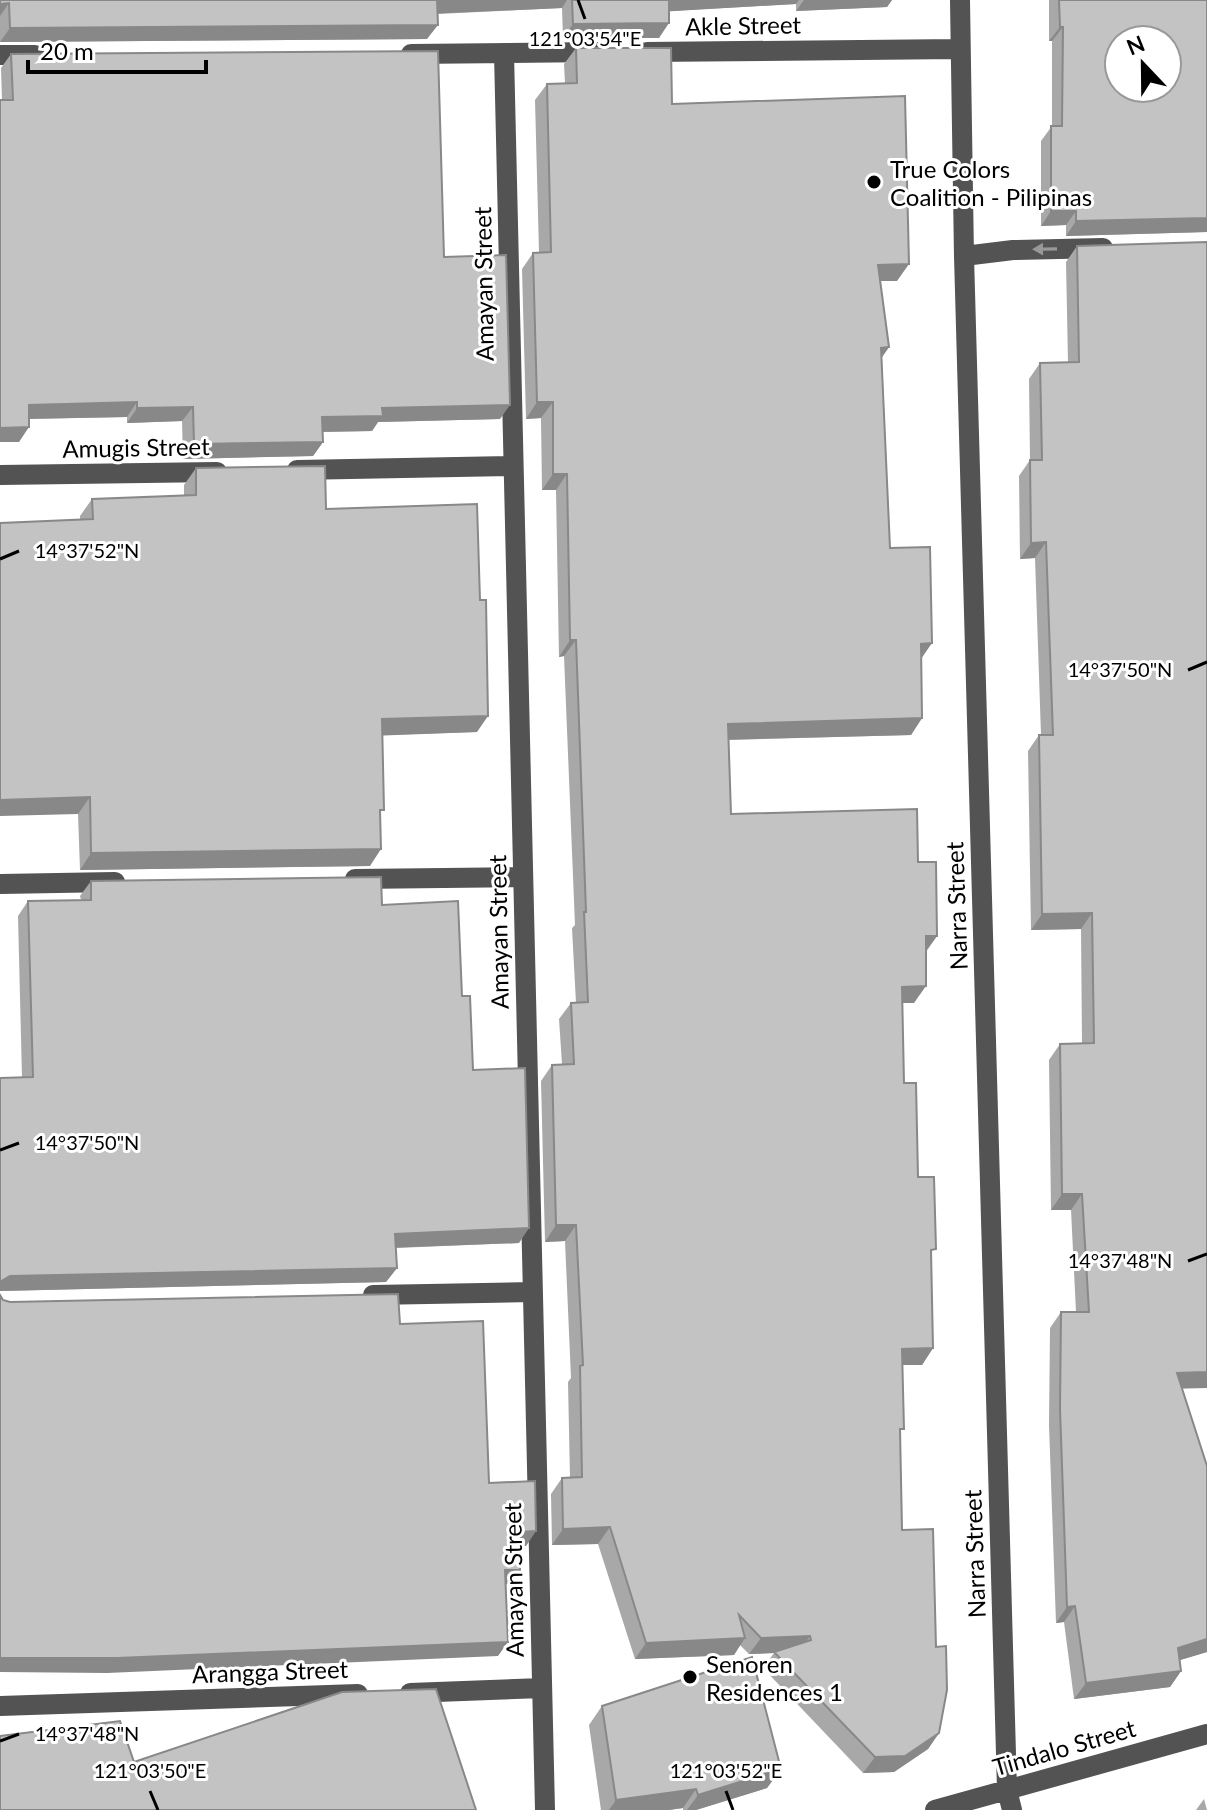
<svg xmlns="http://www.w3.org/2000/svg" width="1207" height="1810" font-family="Lato,sans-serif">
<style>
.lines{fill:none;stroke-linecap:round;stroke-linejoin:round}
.minor{stroke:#535353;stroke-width:20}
.wall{fill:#a8a8a8}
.shaded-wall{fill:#888}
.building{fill:#c3c3c3;stroke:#888;stroke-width:2;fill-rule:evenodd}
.oneway{fill:#989898}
.ticks{fill:none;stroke:#000;stroke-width:3}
.poi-dot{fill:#000;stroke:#fff;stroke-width:3}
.labels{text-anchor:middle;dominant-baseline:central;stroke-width:6;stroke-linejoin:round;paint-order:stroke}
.street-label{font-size:24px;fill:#000;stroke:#fff}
.poi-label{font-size:24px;fill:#000;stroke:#fff;text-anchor:start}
.ticks-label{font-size:20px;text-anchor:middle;fill:#000;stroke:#fff;stroke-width:6;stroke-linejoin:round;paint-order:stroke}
</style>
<rect width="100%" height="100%" fill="#fff"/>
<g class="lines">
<path class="minor" d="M 960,0 L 964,256 L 1007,1790 L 1012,1810
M 647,52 L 959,49
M 504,53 L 545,1810
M 411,54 L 599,52
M 0,55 L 35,55
M 964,256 L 1013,250 L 1103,248
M 297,470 L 513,466
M 0,475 L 217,472
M 355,879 L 523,877
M 0,884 L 115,882
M 373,1295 L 533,1292
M 410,1693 L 542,1688
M 0,1706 L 358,1694
M 935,1810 L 1207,1734"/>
</g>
<path class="wall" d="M 0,0 L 892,0 L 887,7 L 796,11 L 796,4 L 669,11 L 659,38 L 563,38 L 562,8 L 437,14 L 427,39 L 0,42 Z
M 1049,0 L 1207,0 L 1207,232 L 1066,236 L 1066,225 L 1041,226 L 1041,141 L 1052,126 L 1052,41 L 1049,41 Z
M 576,48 L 672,104 L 897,281 L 880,281 L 889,347 L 882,357 L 890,548 L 921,659 L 922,718 L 911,735 L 728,740 L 731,814 L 918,862 L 937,936 L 926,952 L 914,1003 L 902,1003 L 904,1083 L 931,1256 L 933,1348 L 922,1365 L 902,1365 L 900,1435 L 902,1530 L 936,1647 L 939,1733 L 928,1749 L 894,1772 L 863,1773 L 763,1668 L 774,1653 L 749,1654 L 740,1645 L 734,1655 L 635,1659 L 598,1544 L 552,1545 L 551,1494 L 562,1478 L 570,1478 L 568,1382 L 571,1378 L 565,1241 L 545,1242 L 541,1081 L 552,1065 L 562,1064 L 559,1019 L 571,1003 L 576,1003 L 572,928 L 575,925 L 564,656 L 559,657 L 556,490 L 542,490 L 541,418 L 526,419 L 522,269 L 533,253 L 539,252 L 535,100 L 547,84 L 565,83 L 564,64 Z
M 11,54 L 444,257 L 500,419 L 378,422 L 372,431 L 323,432 L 323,442 L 313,456 L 183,459 L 182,421 L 127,423 L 127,417 L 29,419 L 19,442 L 0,442 L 0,100 L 2,100 L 1,68 Z
M 1207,242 L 1207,1388 L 1182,1388 L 1207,1466 L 1207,1652 L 1180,1660 L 1181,1671 L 1170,1687 L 1074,1699 L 1064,1622 L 1056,1623 L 1049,1425 L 1050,1328 L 1061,1312 L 1076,1312 L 1071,1210 L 1051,1210 L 1049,1060 L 1060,1044 L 1082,1043 L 1081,929 L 1031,930 L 1028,751 L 1039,735 L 1041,735 L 1035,558 L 1020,559 L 1019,476 L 1030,460 L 1029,379 L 1040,363 L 1068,363 L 1066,262 L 1077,246 Z
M 196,468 L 326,509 L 477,732 L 382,735 L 380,816 L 370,866 L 80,870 L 78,814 L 80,516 L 92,499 L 184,496 L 184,485 Z
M 91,881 L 382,905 L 462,996 L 473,1070 L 519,1243 L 396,1248 L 397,1268 L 386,1282 L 0,1291 L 0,1078 L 22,1078 L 18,916 L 28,901 L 81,900 L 80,896 Z
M 602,1706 L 781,1769 L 767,1788 L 696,1810 L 683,1810 L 683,1808 L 669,1810 L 601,1810 L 589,1725 Z
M 1204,1799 L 1207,1810 L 1196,1810 Z"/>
<path class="shaded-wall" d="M 437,0 L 567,0 L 562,8 L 427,14 Z
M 667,0 L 799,0 L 796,4 L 658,12 Z
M 804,0 L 892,0 L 887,7 L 796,11 Z
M 9,3 L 0,16 L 0,4 Z
M 669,23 L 659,38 L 563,38 L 573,24 Z
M 438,25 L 427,39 L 0,42 L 10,28 Z
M 1060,27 L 1063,27 L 1052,41 L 1049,41 Z
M 1051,211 L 1076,211 L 1066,225 L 1041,226 Z
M 1207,218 L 1207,232 L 1066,236 L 1076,221 Z
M 909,264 L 897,281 L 867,281 L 878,265 Z
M 889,347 L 878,363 L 881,348 Z
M 137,402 L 127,417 L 19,419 L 29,405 Z
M 537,402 L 553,402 L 541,418 L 526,419 Z
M 510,405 L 500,419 L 378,422 L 372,431 L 312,432 L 322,417 L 382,408 Z
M 193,407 L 182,421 L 127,423 L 137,408 Z
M 29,427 L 19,442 L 0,442 L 0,428 Z
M 323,442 L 313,456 L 183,459 L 194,444 Z
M 553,474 L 567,474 L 556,490 L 542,490 Z
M 1046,542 L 1035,558 L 1020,559 L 1031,543 Z
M 570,640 L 576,640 L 564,656 L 559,657 Z
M 932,643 L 921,659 L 921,644 Z
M 488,716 L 477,732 L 370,736 L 382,719 Z
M 922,718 L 911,735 L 716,740 L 728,724 Z
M 90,797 L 78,814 L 0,816 L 0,800 Z
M 381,849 L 370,866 L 80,870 L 91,853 Z
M 1092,913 L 1081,929 L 1031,930 L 1042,914 Z
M 926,936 L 937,936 L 925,952 Z
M 926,986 L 914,1003 L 890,1003 L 902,987 Z
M 1062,1194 L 1082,1194 L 1071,1210 L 1051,1210 Z
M 556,1225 L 576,1225 L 565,1241 L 545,1242 Z
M 529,1228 L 519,1243 L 385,1248 L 395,1234 Z
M 397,1268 L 386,1282 L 0,1291 L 0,1282 L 10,1276 Z
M 933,1348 L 922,1365 L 890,1365 L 902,1349 Z
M 1207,1372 L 1207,1388 L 1166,1389 L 1177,1373 Z
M 610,1527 L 598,1544 L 552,1545 L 563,1529 Z
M 536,1531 L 526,1546 L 508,1546 L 519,1532 Z
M 505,1570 L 520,1570 L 510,1584 L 495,1585 Z
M 1075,1606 L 1064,1622 L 1056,1623 L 1067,1607 Z
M 810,1636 L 799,1652 L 749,1654 L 761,1638 Z
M 745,1638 L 734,1655 L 635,1659 L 646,1643 Z
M 1207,1639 L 1207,1652 L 1167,1664 L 1178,1648 Z
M 508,1642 L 498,1656 L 107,1673 L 0,1672 L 0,1658 Z
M 1181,1671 L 1170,1687 L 1074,1699 L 1086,1683 Z
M 939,1733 L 928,1749 L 894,1772 L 863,1773 L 875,1757 Z
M 781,1769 L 767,1788 L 696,1810 L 687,1810 L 698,1795 Z
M 696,1789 L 683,1808 L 669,1810 L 609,1810 L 616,1800 Z"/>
<path class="building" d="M 0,0 L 437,0 L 438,25 L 10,28 L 9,3 L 0,4 Z
M 572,0 L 669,0 L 669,23 L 573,24 Z
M 1059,0 L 1207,0 L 1207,218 L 1076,221 L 1076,211 L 1051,211 L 1051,126 L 1062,126 L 1063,27 L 1060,27 ZM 1119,40 L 1167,40 L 1167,88 L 1119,88 Z
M 576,48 L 671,48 L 672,104 L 905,96 L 909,264 L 878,265 L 889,347 L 881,348 L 890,548 L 930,547 L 932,643 L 921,644 L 922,718 L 728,724 L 731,814 L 917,809 L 918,862 L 936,862 L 937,936 L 926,936 L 926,986 L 902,987 L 904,1083 L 916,1083 L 918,1177 L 934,1177 L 936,1249 L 931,1250 L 933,1348 L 902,1349 L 904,1429 L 900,1429 L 902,1530 L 933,1529 L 936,1647 L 946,1646 L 947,1690 L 939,1733 L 905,1756 L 875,1757 L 774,1652 L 811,1640 L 810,1636 L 761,1638 L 739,1615 L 745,1638 L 646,1643 L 610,1527 L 563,1529 L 562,1478 L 582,1477 L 580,1366 L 583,1365 L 576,1225 L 556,1225 L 552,1065 L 574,1064 L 571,1003 L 588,1002 L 584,912 L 586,912 L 576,640 L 570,640 L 567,474 L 553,474 L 553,402 L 537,402 L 533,253 L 551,252 L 547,84 L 577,83 Z
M 438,51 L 444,257 L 506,255 L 510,405 L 382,408 L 383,416 L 322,417 L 323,442 L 194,444 L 193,407 L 137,408 L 137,402 L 29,405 L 29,427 L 0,428 L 0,100 L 13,100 L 11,54 Z
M 1207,242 L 1207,1372 L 1177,1373 L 1207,1466 L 1207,1639 L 1178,1648 L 1181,1671 L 1086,1683 L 1075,1606 L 1067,1607 L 1060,1409 L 1061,1312 L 1089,1312 L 1082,1194 L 1062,1194 L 1060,1044 L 1094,1043 L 1092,913 L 1042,914 L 1039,735 L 1053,735 L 1046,542 L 1031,543 L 1030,460 L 1042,460 L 1040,363 L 1079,362 L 1077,246 Z
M 325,466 L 326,509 L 477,504 L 480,600 L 486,600 L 488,716 L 382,719 L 384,810 L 380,810 L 381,849 L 91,853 L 90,797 L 0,800 L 0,523 L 93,519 L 92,499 L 196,495 L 196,468 Z
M 381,877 L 382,905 L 458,901 L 462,996 L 470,996 L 473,1070 L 525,1068 L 529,1228 L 395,1234 L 397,1268 L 10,1276 L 0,1282 L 0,1078 L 33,1077 L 28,901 L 91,900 L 91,881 Z
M 398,1294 L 400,1324 L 483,1321 L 489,1483 L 535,1481 L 536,1531 L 519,1532 L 520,1570 L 505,1570 L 508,1642 L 117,1658 L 0,1658 L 0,1295 L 3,1300 L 10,1302 Z
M 752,1657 L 781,1769 L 698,1795 L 696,1789 L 616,1800 L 602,1706 Z
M 436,1689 L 476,1810 L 0,1810 L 0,1736 L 120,1721 L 134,1762 L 342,1692 Z"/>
<defs><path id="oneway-solid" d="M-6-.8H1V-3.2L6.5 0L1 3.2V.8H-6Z" transform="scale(2)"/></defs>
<use class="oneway" href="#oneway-solid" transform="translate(1045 249) rotate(179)"/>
<path class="ticks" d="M 578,0 L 585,19M 0,559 L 19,551M 1188,670 L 1207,662M 0,1150 L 19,1143M 1188,1261 L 1207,1254M 0,1741 L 19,1734M 150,1791 L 158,1810M 726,1791 L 733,1810"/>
<g class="poi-dot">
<circle cx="874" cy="182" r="8"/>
<circle cx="690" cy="1677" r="8"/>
</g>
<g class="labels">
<g class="street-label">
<text transform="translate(743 25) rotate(-1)">Akle Street</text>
<text transform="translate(483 284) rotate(-91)">Amayan Street</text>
<text transform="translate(136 447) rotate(-1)">Amugis Street</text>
<text transform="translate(956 906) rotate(-92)">Narra Street</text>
<text transform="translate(498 932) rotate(-91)">Amayan Street</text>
<text transform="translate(974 1554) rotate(-92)">Narra Street</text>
<text transform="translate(513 1580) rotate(-91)">Amayan Street</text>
<text transform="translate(270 1671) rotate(-2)">Arangga Street</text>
<text transform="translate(1064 1747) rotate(-16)">Tindalo Street</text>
</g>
<g class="poi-label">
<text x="890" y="168">True Colors<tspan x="890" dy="28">Coalition - Pilipinas</tspan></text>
<text x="706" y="1663">Senoren<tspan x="706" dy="28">Residences 1</tspan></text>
</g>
</g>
<g class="ticks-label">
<text x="585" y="46">121°03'54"E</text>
<text x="87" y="558">14°37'52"N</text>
<text x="1120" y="677">14°37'50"N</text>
<text x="87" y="1150">14°37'50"N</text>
<text x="1120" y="1268">14°37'48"N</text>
<text x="87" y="1741">14°37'48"N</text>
<text x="150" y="1778">121°03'50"E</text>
<text x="726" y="1778">121°03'52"E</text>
</g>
<g transform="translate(1143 64) rotate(338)"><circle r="38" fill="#ffffff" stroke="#999999" stroke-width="2"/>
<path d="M0-6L14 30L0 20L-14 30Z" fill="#000000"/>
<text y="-12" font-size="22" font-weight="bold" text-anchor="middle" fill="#000000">N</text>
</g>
<path d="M28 60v12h178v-12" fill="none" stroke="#000000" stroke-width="4"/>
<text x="40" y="60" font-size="24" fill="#000000" stroke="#ffffff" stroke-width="6" paint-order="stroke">20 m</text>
</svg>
